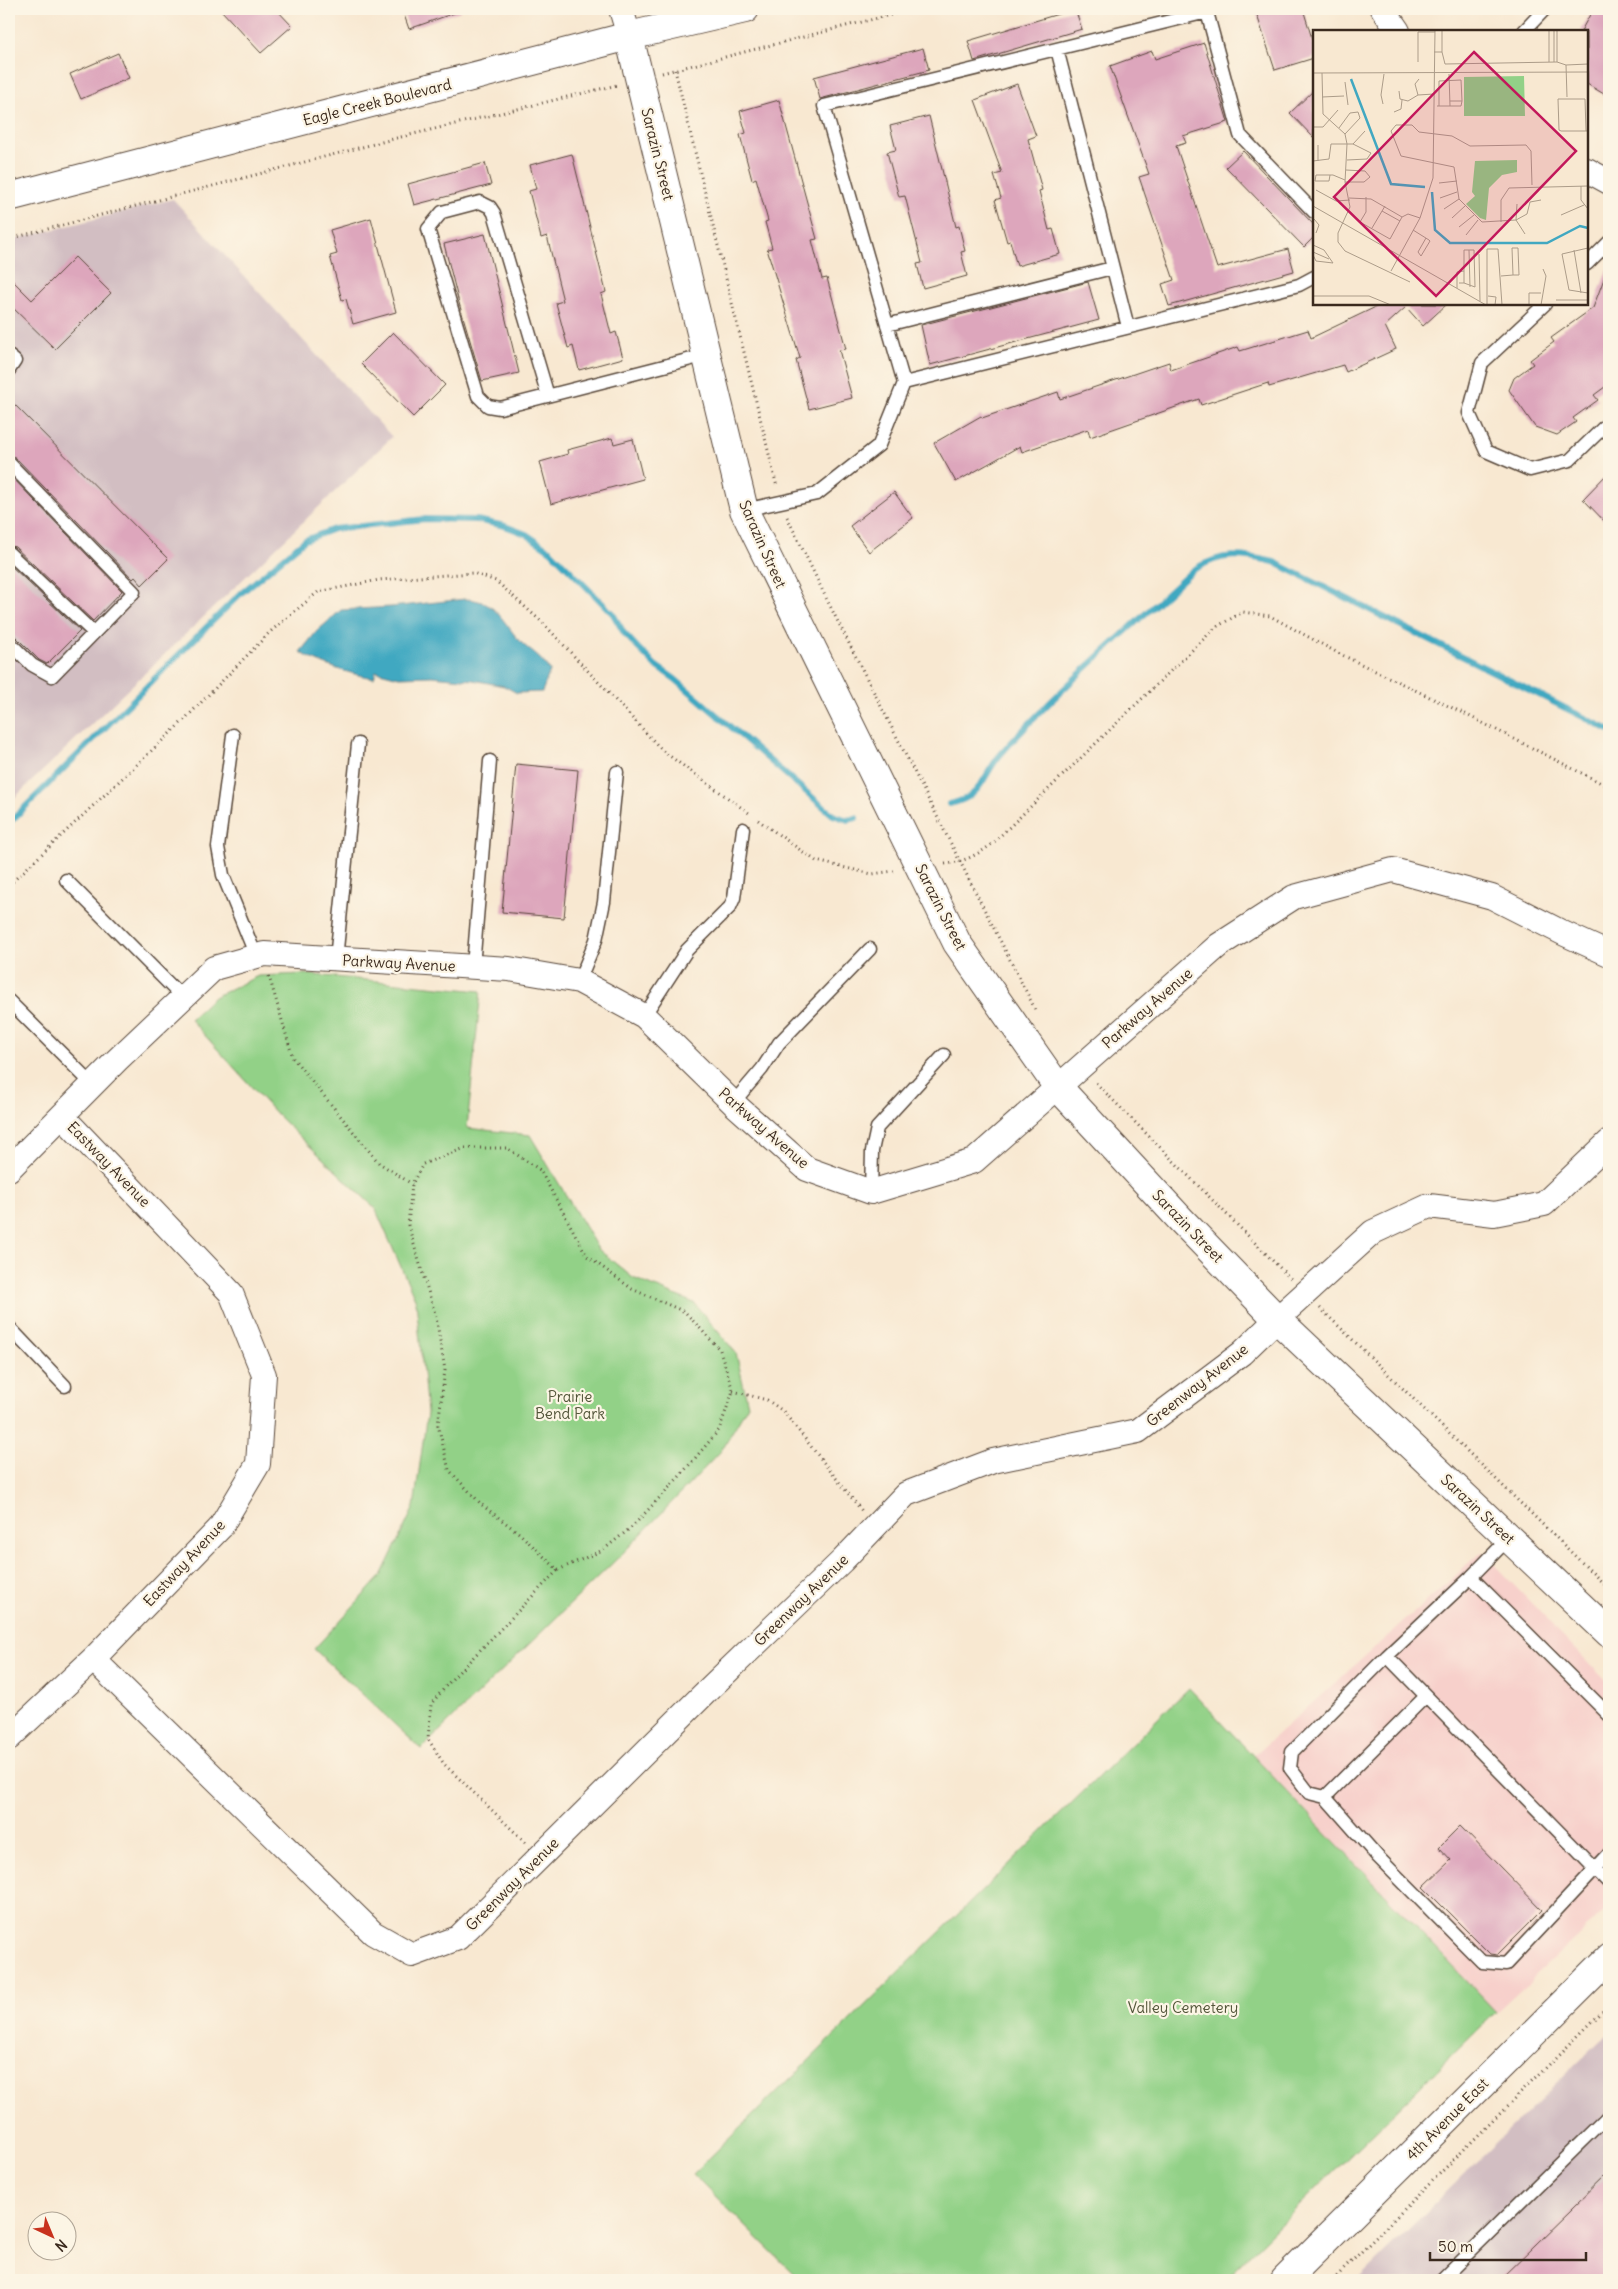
<svg xmlns="http://www.w3.org/2000/svg" width="1618" height="2289" font-family="Delius,sans-serif">
<style>
.built{fill:#f7d0cb}
.industrial{fill:#d2bec2}
.green{fill:#92d187;stroke:#667e52}
.water{fill:#41a8c1;stroke:#3e6970}
.lines{fill:none;stroke-linecap:round;stroke-linejoin:round}
.stream{stroke:#41a8c1;stroke-width:6}
.building{fill:#dda6bc}
.service-casing{stroke:#574639;stroke-width:15}
.minor-casing{stroke:#574639;stroke-width:26}
.tertiary-casing{stroke:#574639;stroke-width:30}
.path{stroke:#574639;stroke-width:3;stroke-dasharray:1 4;stroke-linecap:butt}
.service{stroke:#fff;stroke-width:12}
.minor{stroke:#fff;stroke-width:24}
.tertiary{stroke:#fff;stroke-width:28}
.labels{text-anchor:middle;dominant-baseline:central;stroke-width:4.5;stroke-linejoin:round;paint-order:stroke}
.street-label{font-size:15px;fill:#3b2a1e;stroke:#fcf5e5}
.park-label{font-size:15px;fill:#515438;stroke:#fcf5e5}
.inset-river{fill:none;stroke:#41a8c1;stroke-width:2.5}
.inset-road{fill:none;stroke:#ac9c89;stroke-width:1}
.view{fill:#c2185b;fill-opacity:0.15;stroke:#c2185b;stroke-width:2.5}
.inset-edge{fill:none;stroke:#3b2a1e;stroke-width:2.5}
</style>
<rect width="100%" height="100%" fill="#fcf5e5"/>
<filter id="ink" filterUnits="userSpaceOnUse"><feTurbulence type="fractalNoise" baseFrequency=".02" numOctaves="2"/><feDisplacementMap in="SourceGraphic" scale="10" xChannelSelector="R" yChannelSelector="G"/><feConvolveMatrix kernelMatrix="1 2 1 2 8 2 1 2 1" color-interpolation-filters="sRGB"/></filter>
<filter id="wash" filterUnits="userSpaceOnUse"><feTurbulence type="fractalNoise" baseFrequency=".0096" numOctaves="4" result="noise"/><feDisplacementMap in="SourceGraphic" scale="20" xChannelSelector="R" yChannelSelector="G"/><feGaussianBlur stdDeviation="1.12" result="paint"/><feColorMatrix in="noise" values="0 0 0 0 0 0 0 0 0 0 0 0 0 0 0 0 0 1.4 0 .05"/><feComposite in="paint" operator="in"/></filter>
<g filter="url(#wash)">
<rect width="100%" height="100%" fill="#f8e8d1"/>
<path class="built" d="M 1482,1552 L 1609,1684 L 1609,1907 L 1496,2012 L 1253,1756 Z"/>
<path class="industrial" d="M 173,199 L 392,437 L 9,803 L 9,241 Z
M 1609,2032 L 1609,2280 L 1357,2280 Z"/>
<path class="green" d="M 304,974 L 481,991 L 467,1128 L 530,1135 L 598,1249 L 633,1278 L 694,1303 L 736,1353 L 748,1405 L 721,1451 L 677,1497 L 623,1553 L 421,1749 L 314,1649 L 381,1576 L 414,1507 L 427,1413 L 416,1301 L 375,1208 L 278,1116 L 190,1019 L 214,997 L 258,976 Z
M 1189,1688 L 1496,2012 L 1224,2280 L 800,2280 L 693,2174 Z"/>
<path class="water" d="M 465,599 C 496,600 501,620 519,640 C 531,653 539,654 550,671 L 542,692 L 517,693 L 504,686 L 473,680 L 432,676 L 399,677 L 376,671 L 374,678 C 353,675 318,664 300,652 L 317,631 L 341,610 L 391,607 Z"/>
<g class="lines">
<path class="stream" d="M 949,804 C 984,797 981,777 1001,754 C 1059,688 1129,630 1193,570 C 1222,552 1242,554 1274,562 L 1609,730
M 9,823 L 239,595 L 305,540 L 334,529 L 425,519 L 477,520 L 505,526 L 526,534 L 551,551 L 613,614 L 624,633 L 638,648 L 655,665 L 675,679 L 833,815 L 848,820 L 856,818"/>
</g>
<g id="blocks">
<path class="building" d="M 220,9 L 276,9 L 292,26 L 261,53 Z
M 402,9 L 460,9 L 460,11 L 409,29 Z
M 1075,9 L 1082,29 L 974,61 L 968,41 Z
M 1255,9 L 1303,9 L 1314,45 L 1314,58 L 1275,70 Z
M 1593,9 L 1609,9 L 1609,97 L 1587,84 L 1587,31 L 1581,31 Z
M 1204,43 L 1228,122 L 1183,136 L 1186,143 L 1176,146 L 1217,268 L 1288,249 L 1294,271 L 1169,306 L 1162,284 L 1174,280 L 1139,177 L 1149,174 L 1110,66 L 1152,51 L 1155,59 Z
M 923,48 L 929,70 L 820,99 L 814,77 Z
M 118,53 L 129,78 L 81,99 L 70,74 Z
M 1017,84 L 1036,136 L 1028,139 L 1042,190 L 1039,191 L 1049,230 L 1053,229 L 1060,254 L 1017,266 L 1010,241 L 1007,242 L 995,200 L 1001,198 L 994,175 L 1002,173 L 975,100 Z
M 1314,90 L 1314,138 L 1290,113 Z
M 779,100 L 817,239 L 812,240 L 822,279 L 827,278 L 846,349 L 839,350 L 852,398 L 809,409 L 796,360 L 800,358 L 767,249 L 772,248 L 765,222 L 768,221 L 756,178 L 752,180 L 740,135 L 746,133 L 740,111 Z
M 929,116 L 956,227 L 959,226 L 965,251 L 961,252 L 967,276 L 923,288 L 917,264 L 922,263 L 905,196 L 899,197 L 887,152 L 896,150 L 890,126 Z
M 1243,151 L 1314,225 L 1314,237 L 1304,247 L 1226,167 Z
M 572,154 L 606,292 L 601,294 L 611,334 L 616,332 L 623,358 L 579,370 L 573,346 L 568,348 L 556,303 L 563,301 L 547,236 L 541,238 L 529,191 L 536,189 L 530,165 Z
M 485,163 L 491,185 L 414,205 L 408,184 Z
M 371,218 L 396,312 L 353,324 L 346,299 L 342,300 L 330,256 L 337,254 L 330,230 Z
M 485,234 L 519,373 L 482,381 L 459,303 L 444,244 Z
M 75,257 L 111,293 L 55,349 L 9,304 L 9,277 L 32,300 Z
M 1608,268 L 1609,269 L 1609,384 L 1594,395 L 1598,400 L 1573,418 L 1576,422 L 1557,435 L 1535,427 L 1509,390 L 1514,378 L 1533,364 L 1530,360 L 1554,342 L 1551,338 L 1593,308 Z
M 1088,282 L 1099,320 L 930,365 L 921,325 Z
M 1382,304 L 1447,304 L 1423,326 L 1406,307 L 1385,326 L 1396,349 L 1346,372 L 1343,365 L 1269,387 L 1268,383 L 1201,405 L 1199,399 L 1090,437 L 1088,429 L 1022,452 L 1020,446 L 956,482 L 934,443 L 981,416 L 982,418 L 1058,392 L 1060,399 L 1169,362 L 1171,370 L 1238,347 L 1240,351 L 1308,330 L 1311,338 Z
M 393,332 L 445,385 L 413,417 L 361,364 Z
M 9,399 L 168,559 L 142,585 L 135,577 L 133,579 L 15,457 L 9,455 Z
M 612,438 L 614,444 L 633,439 L 643,479 L 551,504 L 540,462 L 568,454 L 567,450 Z
M 1609,472 L 1609,526 L 1583,499 Z
M 9,474 L 122,591 L 93,621 L 15,547 L 9,545 Z
M 894,492 L 913,518 L 869,552 L 850,526 Z
M 9,564 L 80,631 L 47,664 L 39,660 L 9,630 Z
M 516,764 L 578,770 L 564,918 L 502,912 Z
M 1460,1826 L 1542,1910 L 1497,1955 L 1490,1954 L 1423,1887 L 1451,1860 L 1439,1847 Z
M 1609,2173 L 1609,2280 L 1499,2280 Z"/>
</g>
</g>
<g filter="url(#ink)">
<use href="#blocks" fill-opacity="0" stroke="#574639" stroke-width="1"/>
<g class="lines">
<defs>
<path id="service" d="M 1524,31 L 1545,9
M 1057,49 L 1128,327
M 1587,264 L 1609,242
M 1545,304 L 1482,363 L 1469,413 L 1486,451 L 1530,470 L 1570,460 L 1609,422
M 887,325 L 1112,268
M 9,356 L 15,361 L 9,370
M 904,383 L 824,106 L 1207,12 L 1240,135 L 1314,212
M 548,396 L 494,213 L 490,207 L 480,202 L 442,212 L 428,229 L 478,396 L 488,406 L 500,408 L 707,355
M 9,463 L 134,592 L 52,676 L 32,665 L 9,642
M 744,510 L 817,494 L 879,445 L 904,383 L 1299,285 L 1314,277
M 9,553 L 94,633
M 233,735 L 218,847 L 223,875 L 256,956
M 66,880 L 183,998
M 336,959 L 358,744
M 473,967 L 490,761
M 579,981 L 596,940 L 604,902 L 617,772
M 9,1001 L 93,1085
M 644,1016 L 687,950 L 730,907 L 734,898 L 743,829
M 733,1103 L 762,1069 L 779,1043 L 870,949
M 871,1192 L 872,1151 L 877,1128 L 944,1055
M 9,1327 L 65,1386
M 1509,1538 L 1471,1577 L 1387,1656 L 1609,1883
M 1471,1577 L 1609,1715
M 1426,1696 L 1325,1797 L 1378,1857 L 1482,1962 L 1506,1964 L 1609,1854
M 1325,1797 L 1309,1793 L 1290,1768 L 1292,1752 L 1387,1656
M 1441,2280 L 1609,2115"/>
<path id="minor" d="M 621,9 L 629,36
M 1383,9 L 1398,31
M 1587,170 L 1609,182
M 9,1169 L 117,1060 L 214,968 L 264,954 L 509,969 L 579,981 L 644,1016 L 733,1103 L 807,1169 L 871,1192 L 974,1161 L 1219,945 L 1294,897 L 1393,870 L 1492,897 L 1565,934 L 1609,954
M 93,1659 L 373,1933 L 412,1955 L 458,1938 L 710,1688 L 842,1561 L 906,1494 L 993,1461 L 1138,1431 L 1242,1353 L 1277,1319 L 1373,1232 L 1429,1206 L 1494,1214 L 1544,1204 L 1609,1142
M 9,1738 L 93,1659 L 220,1528 L 258,1464 L 264,1375 L 231,1293 L 62,1116"/>
<path id="tertiary" d="M 629,36 L 744,510 L 957,943 L 1057,1086 L 1182,1221 L 1277,1319 L 1609,1633
M 9,197 L 629,36 L 745,9
M 1285,2280 L 1609,1958"/>
</defs>
<use href="#service" class="service-casing"/>
<use href="#minor" class="minor-casing"/>
<use href="#tertiary" class="tertiary-casing"/>
<path class="path" d="M 675,70 L 777,487
M 662,73 L 913,9
M 9,239 L 397,138 L 617,85
M 787,517 L 830,606 L 1035,1009
M 758,820 L 816,861 L 872,874 L 894,871
M 945,864 C 964,862 977,855 992,844 L 1216,627 L 1243,612 L 1270,616 L 1338,653 L 1465,714 L 1609,787
M 9,885 L 182,722 L 270,632 L 318,592 L 379,580 L 473,573 L 496,581 L 543,623 L 664,752 L 749,813
M 269,976 L 293,1058 L 379,1163 L 412,1184
M 1096,1083 L 1291,1279
M 465,1148 L 507,1148 L 540,1170 L 587,1256 L 632,1289 L 685,1312 L 720,1350 L 733,1391 L 719,1430 L 679,1477 L 632,1527 L 603,1550 L 558,1570 L 519,1533 L 482,1505 L 449,1470 L 438,1425 L 445,1370 L 436,1317 L 408,1225 L 412,1184 L 423,1164 Z
M 1320,1308 L 1609,1589
M 733,1391 L 767,1400 L 783,1411 L 862,1511
M 525,1842 L 444,1764 L 428,1739 L 431,1704 L 452,1679 L 558,1570
M 1333,2280 L 1609,2005"/>
<use href="#service" class="service"/>
<use href="#minor" class="minor"/>
<use href="#tertiary" class="tertiary"/>
</g>
</g>
<g class="labels">
<g class="street-label">
<text transform="translate(377 102) rotate(-14)">Eagle Creek Boulevard</text>
<text transform="translate(658 154) rotate(76)">Sarazin Street</text>
<text transform="translate(763 544) rotate(66)">Sarazin Street</text>
<text transform="translate(941 907) rotate(63)">Sarazin Street</text>
<text transform="translate(399 963) rotate(3)">Parkway Avenue</text>
<text transform="translate(1147 1008) rotate(-41)">Parkway Avenue</text>
<text transform="translate(764 1128) rotate(41)">Parkway Avenue</text>
<text transform="translate(109 1164) rotate(46)">Eastway Avenue</text>
<text transform="translate(1188 1226) rotate(46)">Sarazin Street</text>
<text transform="translate(1197 1385) rotate(-38)">Greenway Avenue</text>
<text transform="translate(1478 1509) rotate(43)">Sarazin Street</text>
<text transform="translate(184 1563) rotate(-47)">Eastway Avenue</text>
<text transform="translate(801 1600) rotate(-44)">Greenway Avenue</text>
<text transform="translate(512 1884) rotate(-45)">Greenway Avenue</text>
<text transform="translate(1447 2119) rotate(-45)">4th Avenue East</text>
</g>
<g class="park-label">
<text x="570" y="1396">Prairie<tspan x="570" dy="17">Bend Park</tspan></text>
<text x="1183" y="2007">Valley Cemetery</text>
</g>
</g>
<g transform="translate(1313 30)">
<rect width="275" height="275" fill="#f8e8d1"/>
<path d="M 211,46 L 212,86 L 151,86 L 151,47 ZM 204,130 L 204,142 L 189,145 L 176,158 L 173,190 L 167,188 L 153,174 L 162,166 L 159,162 L 162,131 Z" fill="#92d187"/>
<path class="inset-river" d="M 38,49 L 78,154 L 112,157M 119,162 L 122,200 L 137,213 L 234,213 L 267,196 L 275,198"/>
<path class="inset-road" d="M 236,0 L 236,32M 241,0 L 241,32M 244,0 L 244,32 L 253,35M 121,22 L 129,22 L 132,34 L 244,32M 129,22 L 129,0M 105,32 L 105,2 L 122,2M 0,43 L 275,42M 9,43 L 10,84 L 32,104 L 34,114 L 32,152 L 37,177 L 25,203 L 25,212 L 32,221 L 97,252M 32,52 L 35,75M 86,61 L 87,69 L 95,71 L 105,65 L 121,64M 105,65 L 102,54 L 106,49M 9,67 L 31,66M 254,67 L 253,35 L 275,34M 70,74 L 68,65 L 71,44M 124,76 L 137,76 L 136,44M 126,76 L 126,51 L 148,50 L 149,71 L 137,71M 137,76 L 148,76 L 149,71M 81,82 L 88,79 L 89,70M 0,97 L 10,97 L 25,80M 26,98 L 37,83 L 45,82 L 47,88 L 32,104M 273,101 L 272,69 L 245,69 L 246,100 L 248,101 L 275,101M 40,114 L 52,101M 0,131 L 16,129 L 18,114 L 40,114 L 58,123 L 54,129 L 34,130M 5,131 L 5,115M 17,145 L 16,151 L 2,151 L 3,145 L 20,145 L 32,150M 32,152 L 51,152 L 57,147 L 52,141 L 33,140M 126,153 L 144,151M 219,155 L 218,121 L 213,115 L 157,116 L 139,106 L 106,102 L 99,95 L 83,95 L 78,101 L 88,126 L 141,137 L 146,169 L 169,192 L 203,190 L 214,184 L 217,172 L 228,170M 268,156 L 268,170 L 275,179M 3,160 L 23,171 L 37,170M 53,167 L 53,182 L 47,192 L 77,209 L 89,187M 36,168 L 58,169 L 89,187 L 95,184 L 107,188M 127,168 L 144,162M 204,174 L 203,190 L 212,204M 0,176 L 173,275M 131,179 L 146,169M 69,181 L 87,191M 248,185 L 271,175M 139,188 L 152,176M 1,189 L 6,195 L 3,203M 188,192 L 188,170 L 196,158 L 275,156M 146,197 L 161,185M 59,198 L 72,176M 100,200 L 116,210 L 117,211 L 108,226 L 105,222 L 113,208M 153,205 L 165,190M 0,215 L 11,220 L 20,233 L 3,231 L 0,225M 275,218 L 249,224 L 256,260 L 275,263M 156,220 L 157,257M 261,220 L 268,263M 0,222 L 16,229M 166,224 L 167,271M 78,241 L 107,188 L 120,148 L 122,0M 151,241 L 151,220 L 161,220 L 162,257 L 151,253M 188,246 L 200,245 L 199,218 L 205,218 L 206,245 L 200,245M 144,258 L 144,242 L 151,241 L 151,253 L 146,253M 0,266 L 56,266 L 78,275M 175,266 L 183,267 L 182,275M 243,270 L 275,270M 174,275 L 174,219 L 185,219 L 189,275M 216,275 L 216,263 L 228,263M 228,275 L 233,246 L 230,239M 250,275 L 269,275"/>
<path class="view" d="M 161,22 L 263,121 L 123,266 L 21,167 Z"/>
<rect width="275" height="275" class="inset-edge"/>
</g>
<rect width="1618" height="2289" fill="none" stroke="#fcf5e5" stroke-width="30"/>
<g transform="translate(52 2236) rotate(136)"><circle r="24" fill="#fcf5e5" stroke="#afa495"/>
<path d="M0-4L9 19L0 12L-9 19Z" fill="#c8321e"/>
<text y="-8" font-size="14" font-weight="bold" text-anchor="middle" fill="#3b2a1e">N</text>
</g>
<path d="M1430 2252v8h156v-8" fill="none" stroke="#3b2a1e" stroke-width="2.5"/>
<text x="1438" y="2252" font-size="15" fill="#3b2a1e" stroke="#fcf5e5" stroke-width="4" paint-order="stroke">50 m</text>
</svg>
